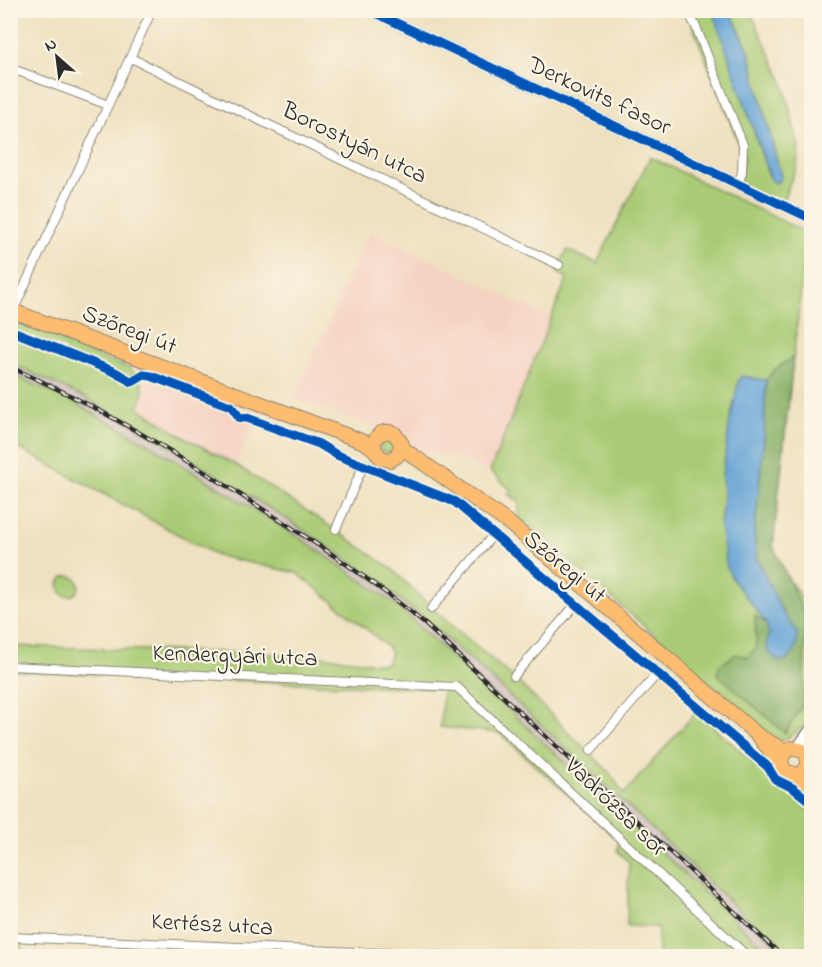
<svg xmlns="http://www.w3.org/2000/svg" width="822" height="967" font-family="'Indie Flower',sans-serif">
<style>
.built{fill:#f5d2c2}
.industrial{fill:#d1bfbd}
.green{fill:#a9cb74;stroke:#6a7b50;stroke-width:1.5}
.forest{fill:#86af66;stroke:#586d48;stroke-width:1.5}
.water{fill:#63a3d6;stroke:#476780;stroke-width:1.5}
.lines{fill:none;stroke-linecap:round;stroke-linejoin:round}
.minor-casing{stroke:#8d8676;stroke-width:10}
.tertiary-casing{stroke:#8d8676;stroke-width:13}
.primary-casing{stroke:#8d8676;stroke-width:16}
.minor{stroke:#fff;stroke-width:8}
.tertiary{stroke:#fff;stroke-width:10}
.primary{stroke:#fdbc6f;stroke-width:14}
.rail-casing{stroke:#2b2b2b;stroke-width:4.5}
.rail{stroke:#fcf5e5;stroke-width:2;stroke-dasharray:7;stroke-linecap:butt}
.cycleway-casing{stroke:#fcf5e5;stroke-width:13}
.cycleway{stroke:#0057b8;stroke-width:9}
.labels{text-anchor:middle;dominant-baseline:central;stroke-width:4.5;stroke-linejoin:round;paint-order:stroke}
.street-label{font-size:24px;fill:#2b2b2b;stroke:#fcf5e5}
</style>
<rect width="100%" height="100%" fill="#fcf5e5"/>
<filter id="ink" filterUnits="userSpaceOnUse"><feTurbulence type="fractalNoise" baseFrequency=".0167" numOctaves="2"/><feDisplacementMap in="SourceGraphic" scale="12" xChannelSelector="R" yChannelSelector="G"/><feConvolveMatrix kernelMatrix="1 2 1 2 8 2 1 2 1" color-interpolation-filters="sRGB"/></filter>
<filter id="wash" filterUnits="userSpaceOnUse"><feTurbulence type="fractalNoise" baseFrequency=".008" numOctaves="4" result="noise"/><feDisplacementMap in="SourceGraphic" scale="24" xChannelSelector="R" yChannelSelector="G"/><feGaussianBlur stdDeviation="1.35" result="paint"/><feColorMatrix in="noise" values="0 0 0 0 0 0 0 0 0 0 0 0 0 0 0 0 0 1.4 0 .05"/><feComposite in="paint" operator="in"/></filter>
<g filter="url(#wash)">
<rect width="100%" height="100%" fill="#efe1c0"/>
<path class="built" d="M 370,231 L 551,318 L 490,471 L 457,459 L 415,450 L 408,439 L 294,399 Z
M 158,380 L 225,405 L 253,422 L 236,465 L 177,433 L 138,407 L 144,395 L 142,382 Z"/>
<path class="industrial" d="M 11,363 L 85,398 L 140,428 L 279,514 L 358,567 L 422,617 L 482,670 L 788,956 L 773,956 L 394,603 L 303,540 L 148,444 L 68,399 L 11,374 Z"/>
<path class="green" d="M 687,11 L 713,11 L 715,13 L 769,178 L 775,183 L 781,177 L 748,48 L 730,11 L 750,11 L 783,82 L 799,147 L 797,165 L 781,205 L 738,185 L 744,157 Z
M 650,157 L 807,233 L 773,546 L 784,572 L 801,597 L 811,598 L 812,707 L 811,721 L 783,741 L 773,738 L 519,517 L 519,501 L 508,494 L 511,490 L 490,471 L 567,278 L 556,272 L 567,250 L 597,263 Z
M 10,316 L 39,327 L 67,344 L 129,368 C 144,382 147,388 138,407 L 177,433 L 236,465 L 339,532 L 392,569 L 434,610 L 517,681 L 608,771 L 624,794 L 696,712 L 811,812 L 811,956 L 788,956 L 482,670 L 422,617 L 358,567 L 279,514 L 140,428 L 85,398 L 11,363 Z
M 11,374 L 68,399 L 149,444 L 303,540 L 394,603 L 773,956 L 658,956 L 658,927 L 627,926 L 629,862 L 617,851 L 619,841 L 499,733 L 440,727 L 443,689 L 11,671 L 11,646 L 315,655 L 382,664 L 387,663 L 391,654 L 389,649 L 374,635 L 297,573 L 218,556 L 11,444 Z
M 388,437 L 396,441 L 392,454 L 381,451 L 380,442 Z
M59 586a10 10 0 1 1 20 0a10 10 0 1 1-20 0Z
M 10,940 L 22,940 L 21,956 L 11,956 Z
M 198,947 L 271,951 L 271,956 L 198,956 Z"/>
<path class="forest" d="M 793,357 L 773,546 L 805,616 L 804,704 L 785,733 L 717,674 L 719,666 L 736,654 L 748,657 L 756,648 L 755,616 L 766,623 L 769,634 L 768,652 L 779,661 L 783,613 L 757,559 L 754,535 L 764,438 L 766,380 L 775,369 Z"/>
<path class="water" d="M 713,11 L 730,11 L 748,48 L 781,177 L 780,181 L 775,183 L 770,178 Z
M 742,376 L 766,380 L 764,438 L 754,535 L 757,559 L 783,613 L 797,632 L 797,642 L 793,654 L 787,660 L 779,661 L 768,652 L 766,646 L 769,634 L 766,623 L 733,580 L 727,568 L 720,526 L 723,498 L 722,476 L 730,420 L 739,379 Z"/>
</g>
<g filter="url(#ink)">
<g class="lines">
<defs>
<path id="minor" d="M 687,10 L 696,27 L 743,145 L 742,172 L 738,185
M 131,58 L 559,265
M 10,68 L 108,105
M 13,311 L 152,10
M 336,529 L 364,464 L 455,502 L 722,728
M 431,609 L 494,534
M 10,666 L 457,687 L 747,956
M 514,676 L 576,604
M 591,750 L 658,673
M 10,937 L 448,956"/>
<path id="tertiary" d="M 369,10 L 812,219
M 797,748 L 812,728
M 806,754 L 812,743"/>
<path id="primary" d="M 10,310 L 364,442 L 374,449 L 381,458 L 390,460 L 397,456 L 402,444 L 394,433 C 382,429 373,436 374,449
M 402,448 L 510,524 L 760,737 L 786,751
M 762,741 L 781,763 L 785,771 L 797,775 L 812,785
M 782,758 L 784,753 L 791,748 L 804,751 C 811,761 809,771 797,775"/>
</defs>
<use href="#minor" class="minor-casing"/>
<use href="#tertiary" class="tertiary-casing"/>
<use href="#primary" class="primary-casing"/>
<use href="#minor" class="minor"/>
<use href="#tertiary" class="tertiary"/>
<use href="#primary" class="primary"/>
<defs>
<path id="rail" d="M 10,367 C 95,404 173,451 250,501 C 311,540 371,578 426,625 L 782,956"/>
</defs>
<use href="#rail" class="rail-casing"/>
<use href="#rail" class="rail"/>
<defs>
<path id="cycleway" d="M 369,10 L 812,219
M 10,330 L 115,372 L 132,382 L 144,375 L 151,376 L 225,404 L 231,406 L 240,418 L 247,418 L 319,444 L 337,455 L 455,502 L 768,767 L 775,779 L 793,788 L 812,803"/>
</defs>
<use href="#cycleway" class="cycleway-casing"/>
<use href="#cycleway" class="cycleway"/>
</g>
</g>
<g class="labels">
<g class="street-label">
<text transform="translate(599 97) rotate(25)">Derkovits fasor</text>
<text transform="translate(354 144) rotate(26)">Borostyán utca</text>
<text transform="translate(129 331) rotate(21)">Szőregi út</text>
<text transform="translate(564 568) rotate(40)">Szőregi út</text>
<text transform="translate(235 657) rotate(2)">Kendergyári utca</text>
<text transform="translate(615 808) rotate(44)">Vadrózsa sor</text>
<text transform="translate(212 926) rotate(3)">Kertész utca</text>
</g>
</g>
<rect width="822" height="967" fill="none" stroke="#fcf5e5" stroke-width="36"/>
<g transform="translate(57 57) rotate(332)" stroke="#fcf5e5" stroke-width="4.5" paint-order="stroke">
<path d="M0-4.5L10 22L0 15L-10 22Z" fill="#2b2b2b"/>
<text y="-9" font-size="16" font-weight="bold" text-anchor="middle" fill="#2b2b2b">N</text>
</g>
</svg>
